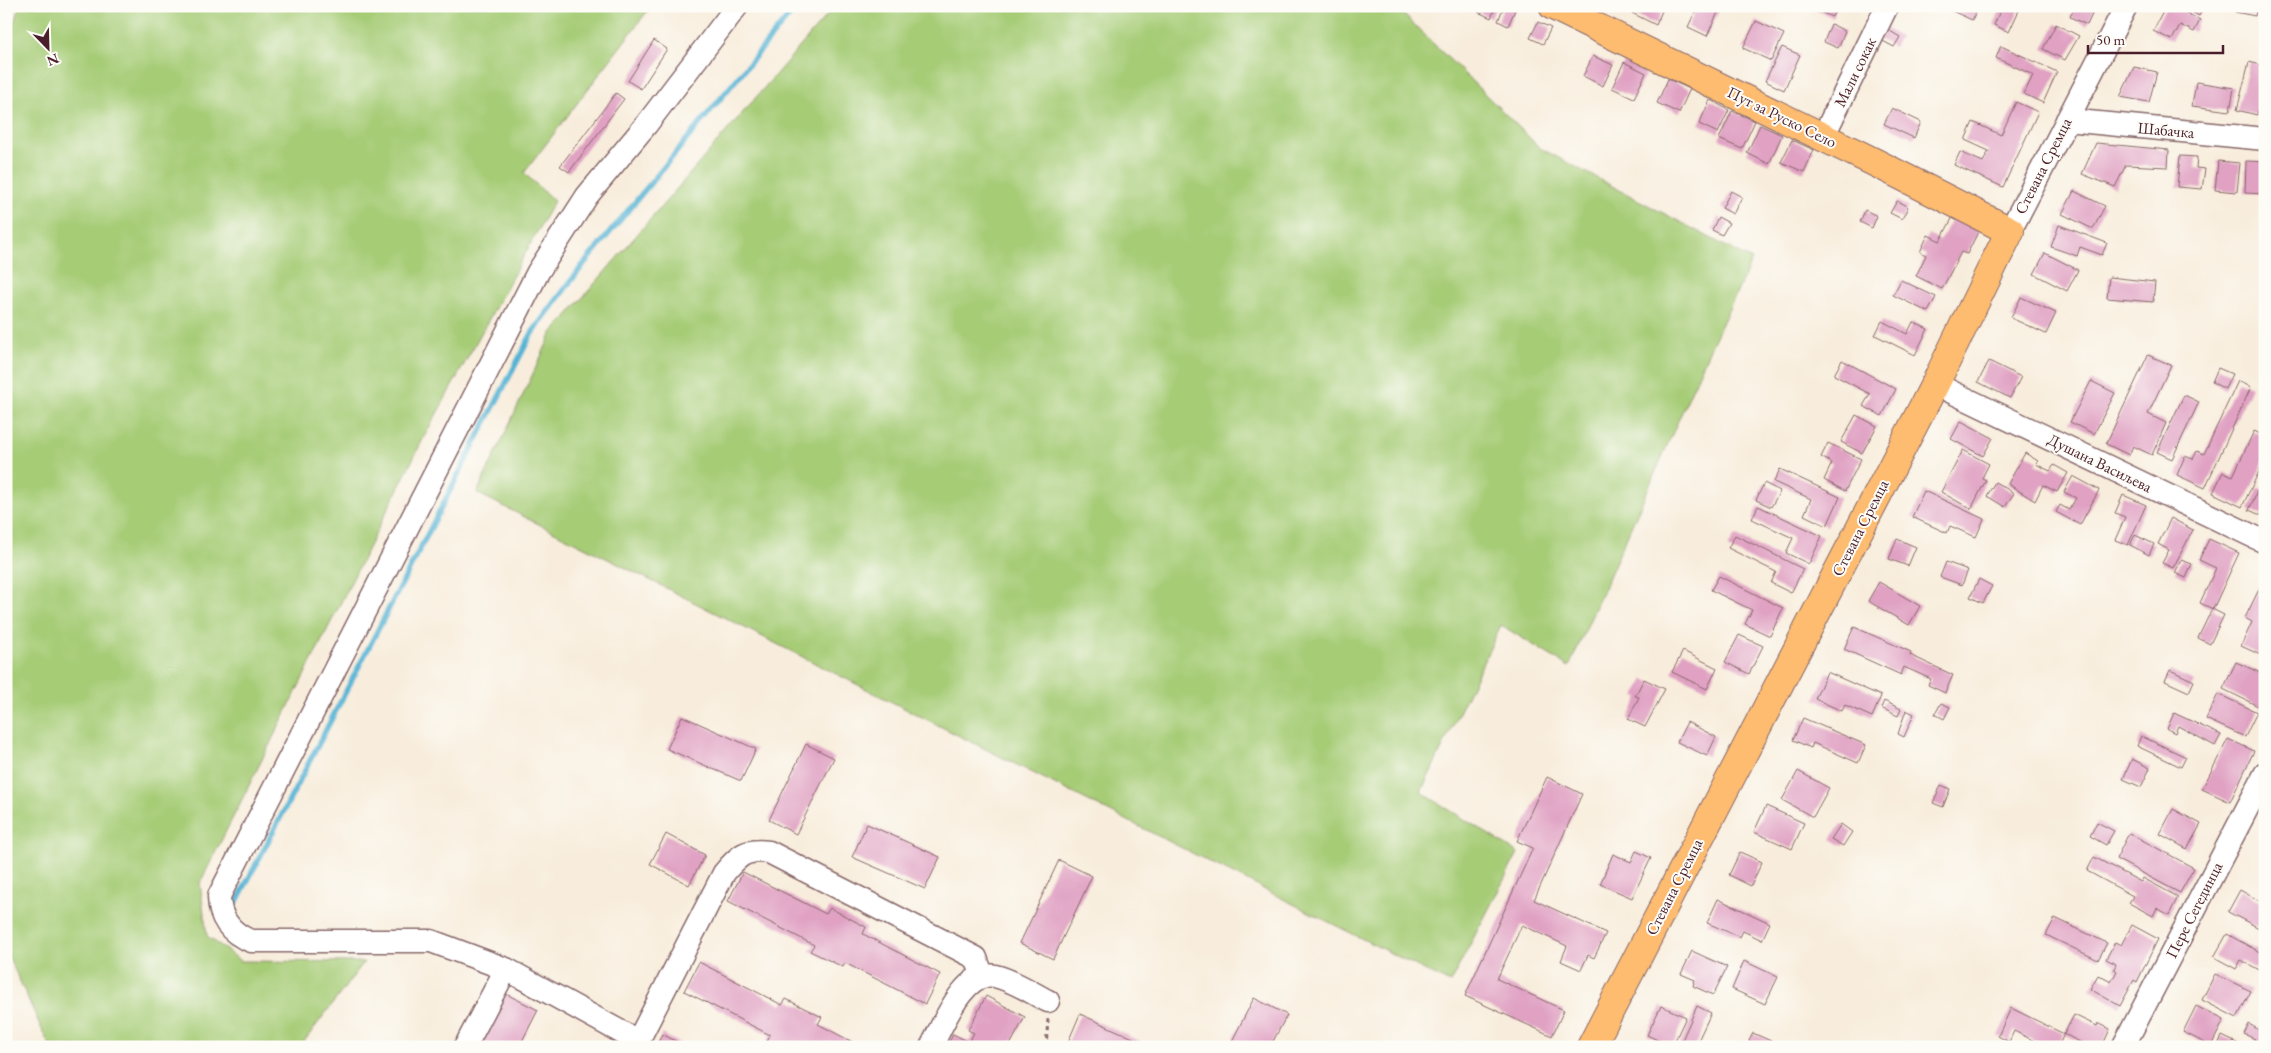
<svg xmlns="http://www.w3.org/2000/svg" width="2271" height="1053" font-family="'EB Garamond',serif">
<style>
.green{fill:#a6cc76;stroke:#787650}
.lines{fill:none;stroke-linecap:round;stroke-linejoin:round}
.stream{stroke:#56b4d5;stroke-width:5.5}
.building{fill:#e0a1c3}
.minor-casing{stroke:#876769;stroke-width:25}
.major-casing{stroke:#876769;stroke-width:30}
.path{stroke:#876769;stroke-width:3;stroke-dasharray:4 4;stroke-linecap:butt}
.minor{stroke:#fff;stroke-width:22}
.major{stroke:#febc70;stroke-width:28}
.labels{text-anchor:middle;dominant-baseline:central;stroke-width:4;stroke-linejoin:round;paint-order:stroke}
.street-label{font-size:16px;fill:#4a1f2b;stroke:#fdfcf7}
</style>
<rect width="100%" height="100%" fill="#fdfcf7"/>
<filter id="ink" filterUnits="userSpaceOnUse"><feTurbulence type="fractalNoise" baseFrequency=".02" numOctaves="2"/><feDisplacementMap in="SourceGraphic" scale="10" xChannelSelector="R" yChannelSelector="G"/><feConvolveMatrix kernelMatrix="1 2 1 2 8 2 1 2 1" color-interpolation-filters="sRGB"/></filter>
<filter id="wash" filterUnits="userSpaceOnUse"><feTurbulence type="fractalNoise" baseFrequency=".0096" numOctaves="4" result="noise"/><feDisplacementMap in="SourceGraphic" scale="20" xChannelSelector="R" yChannelSelector="G"/><feGaussianBlur stdDeviation="1.12" result="paint"/><feColorMatrix in="noise" values="0 0 0 0 0 0 0 0 0 0 0 0 0 0 0 0 0 1.4 0 .05"/><feComposite in="paint" operator="in"/></filter>
<g filter="url(#wash)">
<rect width="100%" height="100%" fill="#f8eddc"/>
<path class="green" d="M 20,6 L 645,6 L 649,9 L 524,173 L 554,201 L 424,437 L 200,883 L 207,936 L 241,961 L 364,962 L 300,1047 L 50,1047 L 6,951 L 6,44 Z
M 835,6 L 1395,6 L 1540,148 L 1752,260 L 1709,351 L 1569,667 L 1501,625 L 1421,792 L 1518,853 L 1450,983 L 477,493 L 552,333 Z"/>
<g class="lines">
<path class="stream" d="M 236,903 L 532,333 L 583,265 L 797,6"/>
</g>
<g id="blocks">
<path class="building" d="M 1481,6 L 1496,6 L 1491,18 L 1478,12 Z
M 1504,6 L 1515,10 L 1508,26 L 1498,21 Z
M 1615,6 L 1631,6 L 1628,12 Z
M 1636,6 L 1664,6 L 1656,25 L 1632,13 Z
M 1698,6 L 1721,6 L 1707,36 L 1688,27 Z
M 1808,6 L 1837,6 L 1832,17 Z
M 1951,6 L 1979,6 L 1972,20 L 1950,10 Z
M 2002,6 L 2021,6 L 2009,32 L 1994,25 Z
M 2075,6 L 2096,6 L 2087,25 L 2070,17 Z
M 2166,6 L 2173,6 L 2200,20 L 2194,32 L 2180,25 L 2172,40 L 2153,31 Z
M 2180,6 L 2204,6 L 2199,16 Z
M 2236,6 L 2257,6 L 2255,16 L 2235,12 Z
M 1756,21 L 1784,34 L 1771,61 L 1743,48 Z
M 1538,22 L 1551,28 L 1543,44 L 1530,38 Z
M 1831,24 L 1845,31 L 1838,48 L 1824,42 Z
M 2056,24 L 2079,36 L 2065,60 L 2043,49 Z
M 1885,28 L 1900,37 L 1894,47 L 1879,39 Z
M 654,40 L 667,49 L 641,89 L 628,81 Z
M 2001,46 L 2057,72 L 2043,103 L 2024,94 L 2033,75 L 1996,58 Z
M 1782,47 L 1800,55 L 1784,90 L 1765,81 Z
M 1593,56 L 1613,65 L 1603,86 L 1583,76 Z
M 1624,62 L 1646,73 L 1634,98 L 1612,88 Z
M 2249,62 L 2265,66 L 2265,86 L 2257,115 L 2237,110 Z
M 2134,67 L 2157,72 L 2149,102 L 2120,97 Z
M 1668,79 L 1690,89 L 1679,113 L 1657,103 Z
M 2196,82 L 2234,88 L 2230,111 L 2192,106 Z
M 616,93 L 624,99 L 569,172 L 560,166 Z
M 1710,100 L 1729,110 L 1718,133 L 1699,124 Z
M 2016,102 L 2038,112 L 2003,187 L 1954,165 L 1960,152 L 1983,162 L 1989,151 L 1965,140 L 1973,122 L 2001,135 Z
M 1892,108 L 1921,122 L 1914,138 L 1884,124 Z
M 1732,111 L 1755,121 L 1742,149 L 1719,139 Z
M 1760,125 L 1782,135 L 1769,164 L 1747,153 Z
M 1792,140 L 1814,150 L 1804,172 L 1781,162 Z
M 2096,143 L 2169,150 L 2168,167 L 2126,165 L 2115,187 L 2082,174 Z
M 2180,156 L 2197,157 L 2196,168 L 2205,169 L 2202,189 L 2177,187 Z
M 2218,161 L 2240,163 L 2237,192 L 2215,190 Z
M 2246,161 L 2265,162 L 2265,194 L 2245,193 Z
M 1731,191 L 1742,197 L 1733,214 L 1722,208 Z
M 2074,191 L 2105,206 L 2093,229 L 2062,214 Z
M 1897,201 L 1908,207 L 1902,219 L 1890,213 Z
M 1865,210 L 1877,216 L 1872,228 L 1860,222 Z
M 1954,215 L 1980,228 L 1967,254 L 1961,252 L 1942,289 L 1916,276 L 1926,255 L 1920,252 L 1928,235 L 1940,241 Z
M 1718,217 L 1729,223 L 1722,235 L 1712,230 Z
M 2059,225 L 2107,243 L 2102,255 L 2080,247 L 2077,256 L 2051,247 Z
M 2045,253 L 2078,270 L 2067,291 L 2034,274 Z
M 2109,277 L 2155,282 L 2153,302 L 2107,298 Z
M 1901,280 L 1936,297 L 1928,312 L 1893,295 Z
M 2021,297 L 2056,313 L 2046,334 L 2011,318 Z
M 1882,321 L 1907,334 L 1913,322 L 1928,329 L 1915,355 L 1875,335 Z
M 2148,355 L 2171,365 L 2148,414 L 2166,423 L 2152,455 L 2133,446 L 2129,455 L 2106,444 Z
M 1842,360 L 1896,389 L 1882,416 L 1863,406 L 1870,394 L 1834,375 Z
M 1989,361 L 2021,377 L 2010,398 L 1978,382 Z
M 2218,368 L 2232,374 L 2225,389 L 2212,382 Z
M 2091,381 L 2115,393 L 2094,434 L 2070,422 Z
M 2238,381 L 2251,387 L 2205,488 L 2177,475 L 2185,456 L 2193,459 L 2197,451 L 2204,454 Z
M 2184,395 L 2199,402 L 2172,459 L 2157,452 Z
M 1856,415 L 1877,426 L 1862,453 L 1841,442 Z
M 1961,421 L 1993,438 L 1983,456 L 1951,439 Z
M 2254,431 L 2265,436 L 2265,459 L 2242,507 L 2213,493 L 2223,472 L 2233,476 Z
M 1828,443 L 1861,459 L 1845,491 L 1824,480 L 1832,463 L 1821,457 Z
M 1963,450 L 1989,464 L 1982,478 L 1986,480 L 1971,509 L 1941,492 Z
M 2025,453 L 2038,461 L 2036,464 L 2050,471 L 2054,465 L 2068,473 L 2057,492 L 2043,485 L 2035,501 L 2008,484 Z
M 1780,469 L 1840,497 L 1827,526 L 1804,515 L 1811,499 L 1774,482 Z
M 2073,476 L 2099,490 L 2080,525 L 2056,512 L 2060,505 L 2069,510 L 2076,498 L 2064,492 Z
M 1995,482 L 2014,493 L 2005,507 L 1987,496 Z
M 1764,483 L 1780,491 L 1771,507 L 1756,500 Z
M 2259,487 L 2265,489 L 2265,517 L 2249,510 Z
M 1924,491 L 1984,519 L 1976,537 L 1950,526 L 1947,533 L 1912,517 Z
M 2123,495 L 2146,505 L 2128,545 L 2115,540 L 2125,517 L 2115,513 Z
M 1758,506 L 1822,536 L 1809,564 L 1786,553 L 1793,538 L 1752,519 Z
M 2171,518 L 2193,530 L 2173,568 L 2162,563 L 2169,550 L 2158,544 Z
M 1735,535 L 1803,569 L 1791,593 L 1771,583 L 1776,572 L 1728,548 Z
M 2135,535 L 2154,544 L 2149,555 L 2130,545 Z
M 1897,539 L 1916,547 L 1908,566 L 1889,559 Z
M 2209,539 L 2239,553 L 2213,609 L 2200,603 L 2216,568 L 2199,560 Z
M 2181,560 L 2192,564 L 2186,578 L 2175,573 Z
M 1946,562 L 1968,570 L 1962,585 L 1940,577 Z
M 1719,576 L 1783,608 L 1770,636 L 1745,624 L 1752,610 L 1711,590 Z
M 2265,577 L 2265,657 L 2241,646 L 2252,622 L 2245,618 Z
M 1979,579 L 1992,586 L 1983,603 L 1970,597 Z
M 1879,582 L 1920,606 L 1909,625 L 1868,601 Z
M 2212,609 L 2224,615 L 2210,644 L 2198,638 Z
M 1854,627 L 1911,652 L 1910,655 L 1953,675 L 1945,693 L 1928,685 L 1931,679 L 1904,667 L 1901,675 L 1844,649 Z
M 1739,635 L 1763,646 L 1749,674 L 1725,662 Z
M 1683,651 L 1717,668 L 1707,689 L 1672,672 Z
M 2236,662 L 2265,675 L 2265,702 L 2262,708 L 2223,689 Z
M 2170,670 L 2194,681 L 2189,692 L 2165,681 Z
M 1827,672 L 1881,696 L 1872,717 L 1845,705 L 1842,711 L 1815,699 Z
M 1644,679 L 1665,689 L 1645,727 L 1628,719 L 1639,697 L 1635,696 Z
M 2218,694 L 2257,712 L 2245,737 L 2206,719 Z
M 1884,701 L 1901,709 L 1898,716 L 1881,708 Z
M 1941,703 L 1950,707 L 1944,719 L 1935,714 Z
M 1906,710 L 1914,714 L 1904,737 L 1898,734 Z
M 2174,713 L 2221,735 L 2215,746 L 2178,726 L 2175,733 L 2167,729 Z
M 682,716 L 756,749 L 741,781 L 667,749 Z
M 1803,718 L 1866,745 L 1858,763 L 1813,743 L 1811,748 L 1793,740 Z
M 1687,722 L 1716,737 L 1707,756 L 1677,742 Z
M 2141,736 L 2186,757 L 2181,767 L 2137,746 Z
M 2228,739 L 2254,751 L 2230,802 L 2202,789 Z
M 806,744 L 834,758 L 796,834 L 769,820 Z
M 2132,759 L 2150,768 L 2141,787 L 2123,779 Z
M 1798,771 L 1829,788 L 1813,817 L 1782,800 Z
M 1547,777 L 1582,794 L 1534,900 L 1606,933 L 1594,958 L 1588,955 L 1581,970 L 1561,961 L 1567,946 L 1522,925 L 1497,979 L 1564,1010 L 1552,1036 L 1465,996 L 1533,848 L 1517,841 Z
M 1941,785 L 1950,789 L 1943,807 L 1933,803 Z
M 1766,806 L 1804,823 L 1792,849 L 1754,832 Z
M 2173,809 L 2201,824 L 2187,849 L 2160,834 Z
M 2097,822 L 2114,831 L 2106,845 L 2090,836 Z
M 867,824 L 940,857 L 925,889 L 852,857 Z
M 1841,824 L 1852,832 L 1843,846 L 1831,839 Z
M 2129,833 L 2194,868 L 2180,893 L 2116,859 Z
M 666,834 L 705,855 L 689,885 L 650,864 Z
M 1636,851 L 1651,858 L 1632,898 L 1600,884 L 1613,854 L 1631,862 Z
M 1740,852 L 1762,862 L 1751,886 L 1729,875 Z
M 2094,857 L 2141,882 L 2143,878 L 2178,897 L 2169,915 L 2157,908 L 2153,916 L 2129,903 L 2133,896 L 2087,871 Z
M 1059,860 L 1092,876 L 1053,959 L 1020,943 Z
M 743,872 L 826,914 L 830,908 L 866,927 L 863,934 L 940,974 L 925,1004 L 845,963 L 843,967 L 810,951 L 814,945 L 728,901 Z
M 2240,890 L 2265,904 L 2265,918 L 2259,928 L 2228,912 Z
M 1718,899 L 1770,923 L 1762,940 L 1743,931 L 1740,937 L 1707,923 Z
M 2055,918 L 2107,943 L 2098,960 L 2046,935 Z
M 2132,925 L 2158,939 L 2137,982 L 2134,980 L 2120,1006 L 2090,989 L 2098,975 L 2111,982 L 2117,971 L 2114,969 L 2116,964 L 2106,959 L 2115,942 L 2121,945 Z
M 2227,934 L 2265,955 L 2265,973 L 2241,960 L 2236,969 L 2214,957 Z
M 1692,951 L 1727,967 L 1713,995 L 1693,986 L 1695,980 L 1681,974 Z
M 1744,961 L 1778,977 L 1765,1004 L 1732,989 Z
M 699,962 L 782,1005 L 786,999 L 822,1017 L 818,1024 L 862,1047 L 778,1047 L 767,1041 L 770,1035 L 684,991 Z
M 2215,974 L 2251,991 L 2237,1018 L 2202,1000 Z
M 504,993 L 538,1010 L 519,1047 L 477,1047 Z
M 986,996 L 1025,1017 L 1009,1047 L 947,1047 L 953,1034 L 969,1042 L 974,1033 L 968,1030 Z
M 1254,998 L 1287,1015 L 1270,1047 L 1229,1047 Z
M 1661,1006 L 1686,1017 L 1672,1047 L 1647,1035 Z
M 1697,1006 L 1711,1013 L 1695,1047 L 1679,1047 Z
M 2196,1006 L 2224,1020 L 2211,1046 L 2183,1032 Z
M 2011,1008 L 2064,1034 L 2058,1047 L 2047,1047 L 2014,1031 L 2009,1042 L 1998,1036 Z
M 1080,1014 L 1153,1047 L 1066,1047 Z
M 2074,1015 L 2097,1026 L 2098,1023 L 2110,1029 L 2102,1047 L 2090,1047 L 2064,1034 Z
M 2265,1018 L 2265,1047 L 2251,1047 L 2255,1039 L 2244,1034 L 2249,1024 L 2259,1030 Z
M 1753,1033 L 1784,1047 L 1761,1047 L 1749,1041 Z
M 662,1034 L 687,1047 L 656,1047 Z
M 2222,1036 L 2245,1047 L 2217,1047 Z"/>
</g>
</g>
<g filter="url(#ink)">
<use href="#blocks" fill-opacity="0" stroke="#876769" stroke-width="1"/>
<g class="lines">
<defs>
<path id="minor" d="M 2067,120 L 2265,139
M 1823,137 L 1887,6
M 2010,231 L 2126,6
M 1935,384 L 2265,542
M 637,1043 L 724,873 C 739,855 745,849 769,852 L 976,958 L 983,977
M 465,1047 L 506,969
M 639,1047 L 632,1038 L 506,969 L 431,941 L 251,941 C 230,933 219,918 219,896 L 538,272 L 587,196 L 646,125 L 737,6
M 931,1047 C 943,1025 964,969 995,976 C 1013,980 1032,993 1048,1001
M 2123,1047 L 2265,774"/>
<path id="major" d="M 1553,6 L 1874,162 L 2010,231 L 1935,384 L 1591,1047"/>
</defs>
<use href="#minor" class="minor-casing"/>
<use href="#major" class="major-casing"/>
<path class="path" d="M 1046,1047 L 1048,1019"/>
<use href="#minor" class="minor"/>
<use href="#major" class="major"/>
</g>
</g>
<g class="labels">
<g class="street-label">
<text transform="translate(1855 72) rotate(-64)">Мали сокак</text>
<text transform="translate(1782 117) rotate(26)">Пут за Руско Село</text>
<text transform="translate(2166 130) rotate(5)">Шабачка</text>
<text transform="translate(2043 166) rotate(-63)">Стевана Сремца</text>
<text transform="translate(2100 463) rotate(26)">Душана Васиљева</text>
<text transform="translate(1860 528) rotate(-63)">Стевана Сремца</text>
<text transform="translate(1674 887) rotate(-63)">Стевана Сремца</text>
<text transform="translate(2194 910) rotate(-63)">Пере Сегединца</text>
</g>
</g>
<rect width="2271" height="1053" fill="none" stroke="#fdfcf7" stroke-width="25"/>
<g transform="translate(48 48) rotate(157)" stroke="#fdfcf7" stroke-width="4" paint-order="stroke">
<path d="M0-4L9 19L0 12L-9 19Z" fill="#4a1f2b"/>
<text y="-8" font-size="14" font-weight="bold" text-anchor="middle" fill="#4a1f2b">N</text>
</g>
<path d="M2088 45v8h135v-8" fill="none" stroke="#4a1f2b" stroke-width="2.5"/>
<text x="2096" y="45" font-size="15" fill="#4a1f2b" stroke="#fdfcf7" stroke-width="4" paint-order="stroke">50 m</text>
</svg>
